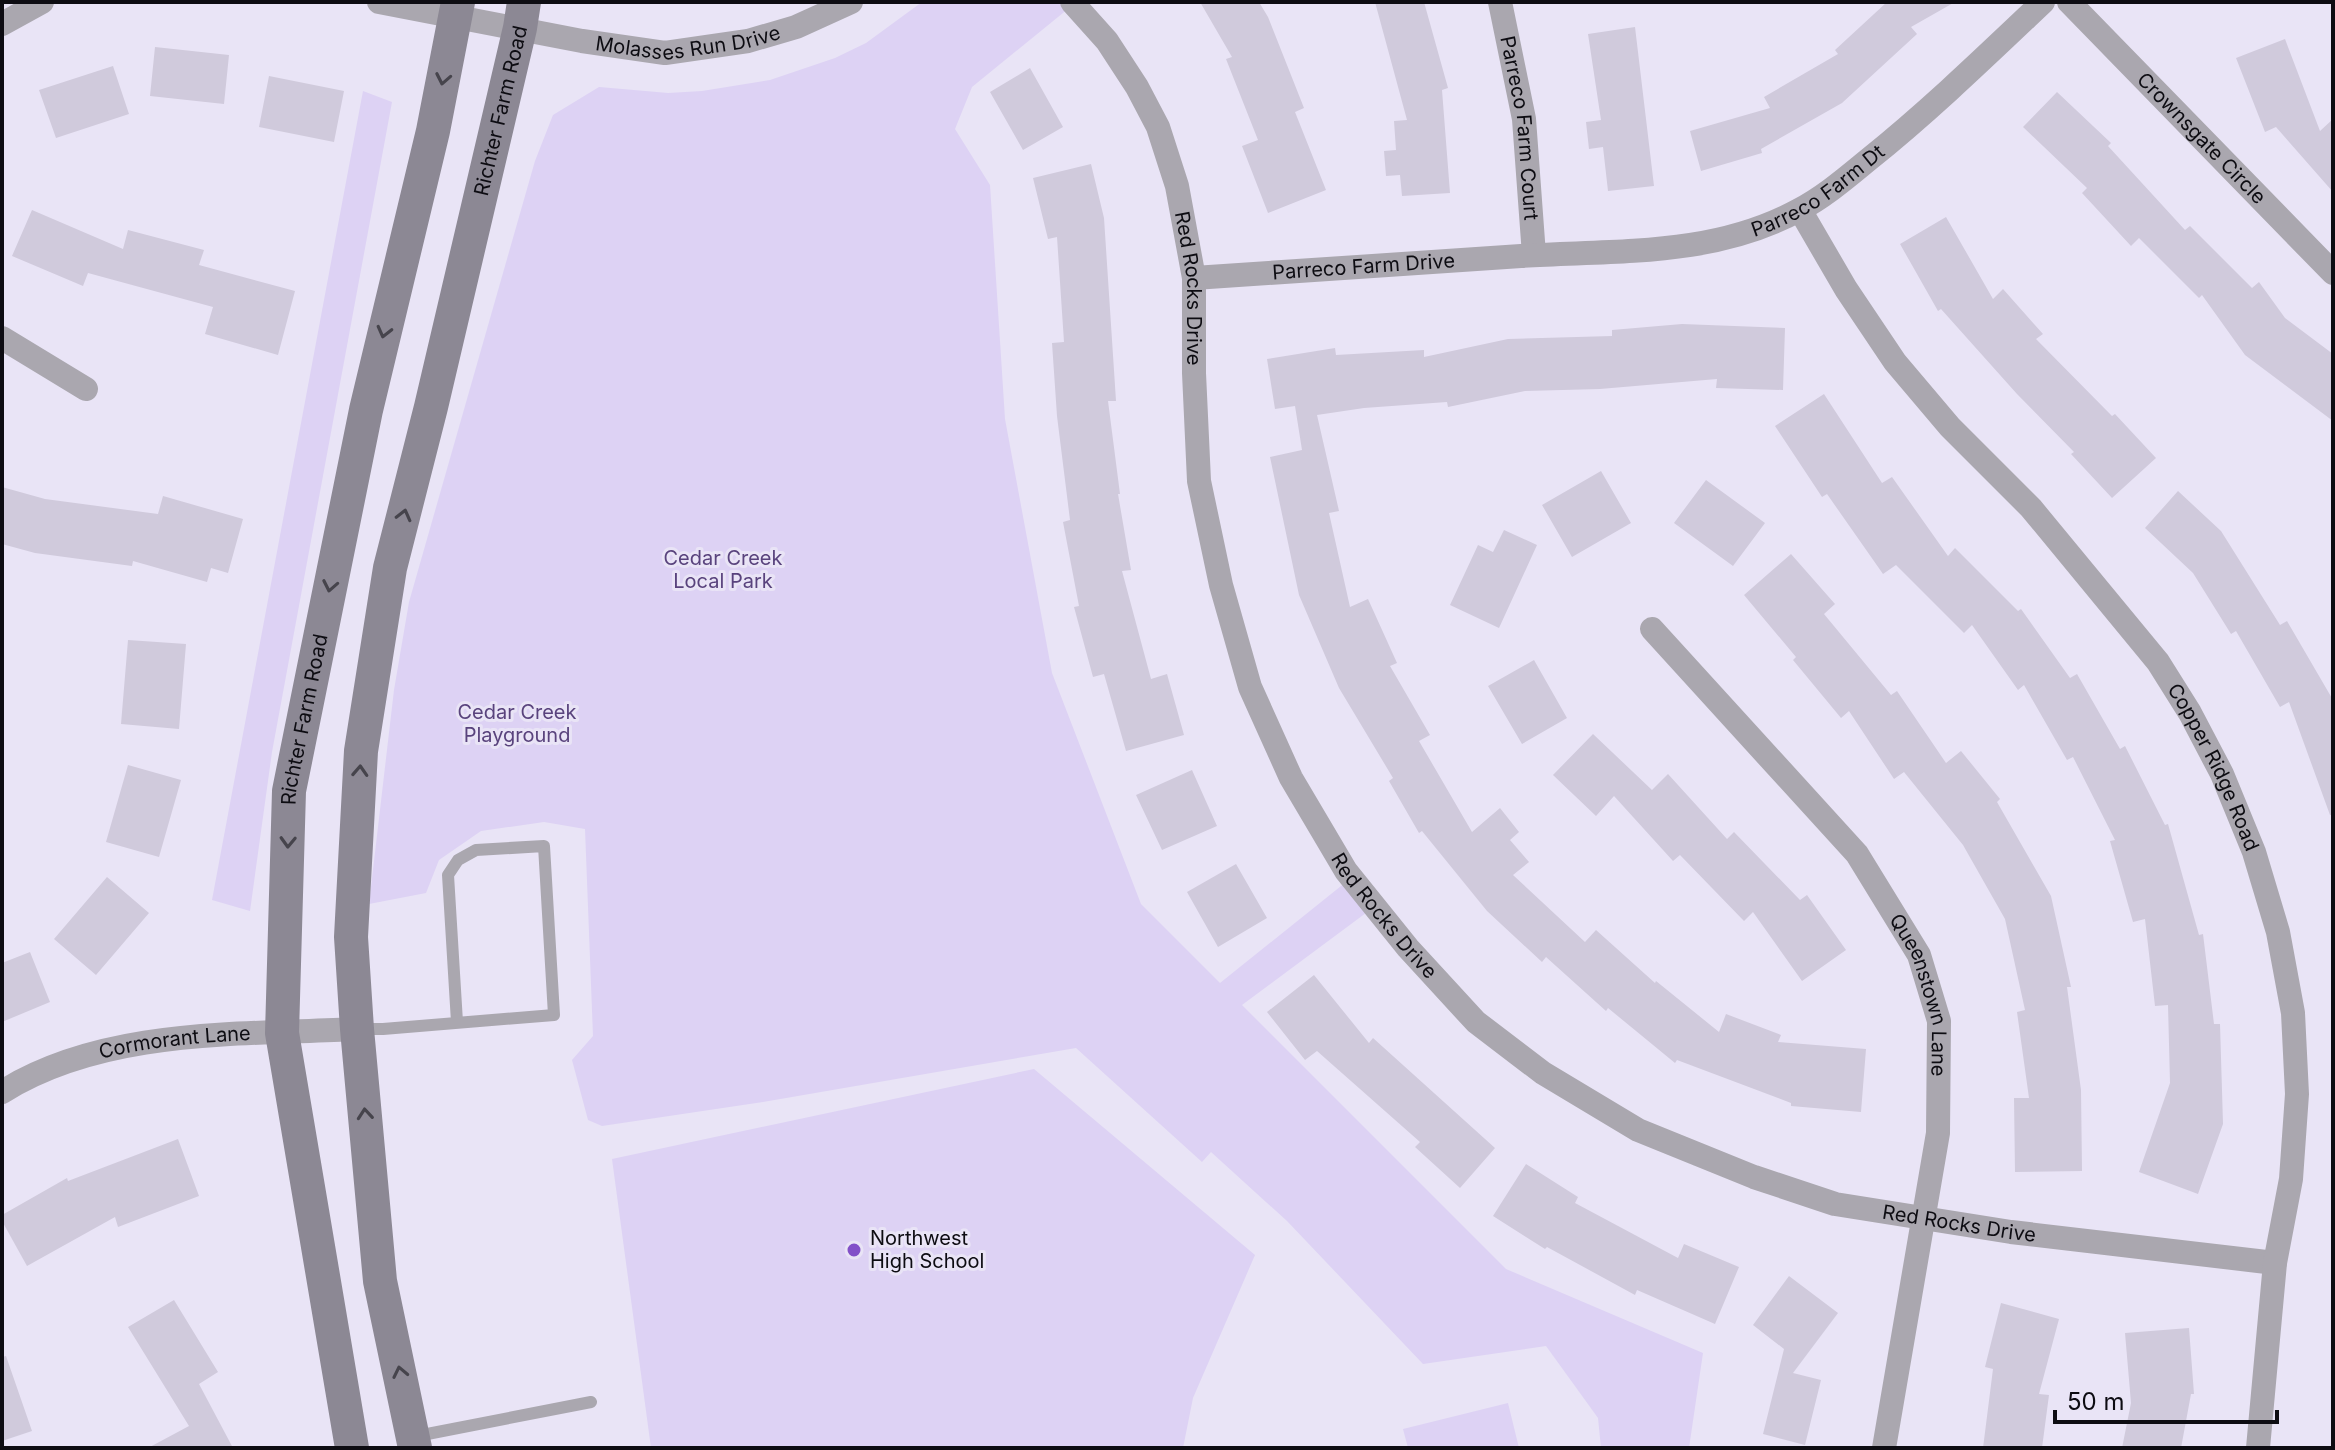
<svg xmlns="http://www.w3.org/2000/svg" width="2335" height="1450" font-family="Inter,sans-serif">
<style>
.green{fill:#ddd2f4}
.building{fill:#d0cadc}
.lines{fill:none;stroke-linecap:round;stroke-linejoin:round}
.lane{stroke:#aaa7af;stroke-width:12}
.street{stroke:#aaa7af;stroke-width:24}
.secondary{stroke:#8c8894;stroke-width:34}
.oneway{stroke:#46444c}
.poi-dot{fill:#8250c8;stroke:#e9e4f6;stroke-width:3}
.labels{text-anchor:middle;dominant-baseline:central;stroke-width:6;stroke-linejoin:round;paint-order:stroke}
.street-label{font-size:20px;fill:#0d0c12;stroke:#e9e4f6}
.park-label{font-size:20px;fill:#59437d;stroke:#e9e4f6}
.poi-label{font-size:20px;fill:#0d0c12;stroke:#e9e4f6;text-anchor:start}
</style>
<rect width="100%" height="100%" fill="#e9e4f6"/>
<path class="green" d="M 922,2 L 1074,4 L 972,87 L 955,129 L 990,185 L 1005,419 L 1052,673 L 1141,904 L 1220,983 L 1351,878 L 1374,907 L 1242,1005 L 1506,1269 L 1703,1353 L 1689,1448 L 1601,1448 L 1598,1418 L 1546,1346 L 1423,1364 L 1287,1221 L 1211,1152 L 1202,1162 L 1076,1048 L 763,1102 L 602,1126 L 588,1120 L 572,1060 L 593,1036 L 585,829 L 544,822 L 481,831 L 439,860 L 426,893 L 369,904 L 394,690 L 409,602 L 535,161 L 553,115 L 599,87 L 668,93 L 702,91 L 770,80 L 835,58 L 866,43 Z
M 363,91 L 392,102 L 272,752 L 250,911 L 212,900 Z
M 1034,1069 L 1255,1255 L 1193,1398 L 1183,1448 L 651,1448 L 612,1159 Z
M 1508,1403 L 1519,1448 L 1408,1448 L 1403,1429 Z"/>
<path class="building" d="M 1200,2 L 1259,2 L 1268,17 L 1304,108 L 1295,112 L 1326,190 L 1268,213 L 1242,146 L 1258,140 L 1226,59 L 1232,57 Z
M 1375,2 L 1424,2 L 1448,88 L 1442,90 L 1450,193 L 1402,196 L 1400,175 L 1386,176 L 1384,151 L 1396,150 L 1394,121 L 1407,120 Z
M 1887,2 L 1955,2 L 1911,27 L 1917,34 L 1842,103 L 1761,149 L 1762,153 L 1701,171 L 1690,131 L 1770,108 L 1764,97 L 1838,54 L 1835,50 Z
M 1635,27 L 1654,186 L 1608,191 L 1603,147 L 1589,149 L 1586,122 L 1601,120 L 1588,34 Z
M 2285,39 L 2320,131 L 2333,119 L 2333,192 L 2276,127 L 2265,132 L 2236,58 Z
M 155,47 L 229,55 L 224,104 L 150,96 Z
M 113,66 L 129,114 L 56,138 L 39,90 Z
M 1030,68 L 1063,127 L 1023,150 L 990,92 Z
M 269,76 L 344,91 L 334,142 L 259,127 Z
M 2057,92 L 2111,143 L 2108,146 L 2185,230 L 2190,226 L 2252,288 L 2259,282 L 2285,318 L 2333,354 L 2333,421 L 2245,355 L 2202,295 L 2199,298 L 2139,238 L 2131,246 L 2082,193 L 2087,188 L 2023,127 Z
M 1091,164 L 1104,218 L 1116,401 L 1108,401 L 1120,494 L 1118,494 L 1131,570 L 1122,571 L 1151,679 L 1167,674 L 1184,735 L 1126,751 L 1104,674 L 1093,677 L 1074,607 L 1079,606 L 1063,522 L 1070,520 L 1057,416 L 1052,343 L 1064,342 L 1057,237 L 1048,239 L 1033,178 Z
M 32,210 L 123,249 L 128,230 L 204,250 L 199,265 L 295,291 L 278,355 L 205,334 L 213,307 L 88,273 L 83,286 L 12,256 Z
M 1946,217 L 1993,299 L 2003,289 L 2043,334 L 2036,339 L 2112,416 L 2115,414 L 2156,458 L 2112,498 L 2071,454 L 2074,452 L 2017,394 L 1941,309 L 1938,311 L 1900,244 Z
M 1682,324 L 1785,328 L 1783,390 L 1716,388 L 1717,379 L 1600,389 L 1525,391 L 1448,407 L 1447,402 L 1364,408 L 1317,415 L 1339,511 L 1329,513 L 1350,607 L 1368,599 L 1397,663 L 1390,666 L 1430,735 L 1419,741 L 1472,832 L 1500,808 L 1519,832 L 1510,840 L 1529,862 L 1513,875 L 1585,942 L 1596,930 L 1655,983 L 1656,981 L 1719,1032 L 1726,1014 L 1781,1035 L 1778,1042 L 1866,1049 L 1861,1112 L 1791,1106 L 1791,1103 L 1677,1060 L 1675,1063 L 1608,1008 L 1606,1011 L 1546,957 L 1542,962 L 1487,911 L 1422,831 L 1419,833 L 1389,781 L 1393,778 L 1339,688 L 1299,595 L 1270,457 L 1302,450 L 1295,406 L 1275,409 L 1267,359 L 1335,348 L 1336,355 L 1424,350 L 1424,357 L 1508,339 L 1612,336 L 1612,330 Z
M 1824,394 L 1882,483 L 1892,477 L 1948,556 L 1955,548 L 2018,611 L 2021,609 L 2070,678 L 2077,674 L 2120,749 L 2125,746 L 2165,825 L 2168,824 L 2199,935 L 2203,934 L 2214,1024 L 2220,1024 L 2223,1124 L 2198,1194 L 2139,1172 L 2170,1083 L 2168,1005 L 2155,1006 L 2145,919 L 2133,922 L 2110,841 L 2115,840 L 2073,757 L 2067,760 L 2024,685 L 2018,690 L 1972,625 L 1964,633 L 1896,565 L 1883,574 L 1827,494 L 1822,497 L 1775,426 Z
M 1601,471 L 1631,523 L 1572,557 L 1542,505 Z
M 1706,480 L 1765,523 L 1733,566 L 1674,523 Z
M 2,487 L 45,499 L 158,514 L 163,496 L 243,519 L 228,573 L 211,568 L 207,582 L 133,561 L 132,566 L 35,553 L 2,544 Z
M 2178,491 L 2221,531 L 2280,625 L 2287,621 L 2333,700 L 2333,815 L 2330,815 L 2289,702 L 2280,707 L 2236,631 L 2231,634 L 2193,573 L 2145,528 Z
M 1504,530 L 1537,545 L 1499,628 L 1450,605 L 1478,545 L 1493,552 Z
M 1791,554 L 1835,604 L 1824,614 L 1891,695 L 1897,691 L 1946,763 L 1961,751 L 2000,799 L 1997,802 L 2051,896 L 2071,987 L 2067,987 L 2081,1090 L 2082,1171 L 2015,1172 L 2014,1098 L 2029,1098 L 2017,1012 L 2025,1010 L 2005,919 L 1963,845 L 1904,772 L 1894,779 L 1849,711 L 1841,718 L 1793,660 L 1796,657 L 1744,595 Z
M 128,640 L 186,644 L 179,729 L 121,724 Z
M 1534,660 L 1567,718 L 1522,744 L 1488,686 Z
M 1593,734 L 1652,790 L 1668,774 L 1727,839 L 1734,832 L 1800,900 L 1807,895 L 1846,950 L 1802,981 L 1753,912 L 1744,921 L 1680,855 L 1673,861 L 1614,796 L 1596,816 L 1553,775 Z
M 128,765 L 181,780 L 159,857 L 106,842 Z
M 1192,770 L 1217,826 L 1162,850 L 1136,795 Z
M 1236,864 L 1267,918 L 1218,947 L 1187,892 Z
M 107,877 L 149,913 L 96,975 L 54,939 Z
M 30,952 L 50,1002 L 2,1022 L 2,963 Z
M 1314,975 L 1369,1043 L 1373,1038 L 1495,1148 L 1460,1188 L 1415,1147 L 1420,1142 L 1317,1051 L 1305,1060 L 1267,1012 Z
M 178,1139 L 199,1196 L 118,1227 L 115,1217 L 27,1266 L 2,1221 L 2,1215 L 67,1178 L 68,1181 Z
M 1526,1164 L 1578,1197 L 1575,1203 L 1678,1258 L 1684,1244 L 1739,1267 L 1715,1324 L 1637,1290 L 1635,1295 L 1547,1247 L 1545,1249 L 1493,1216 Z
M 1789,1276 L 1838,1313 L 1793,1373 L 1821,1380 L 1805,1445 L 1763,1434 L 1784,1349 L 1753,1325 Z
M 174,1300 L 218,1372 L 199,1384 L 233,1448 L 148,1448 L 189,1426 L 128,1327 Z
M 2001,1303 L 2059,1319 L 2039,1394 L 2049,1395 L 2042,1448 L 1983,1448 L 1993,1369 L 1985,1367 Z
M 2189,1328 L 2194,1394 L 2191,1394 L 2181,1448 L 2122,1448 L 2131,1403 L 2125,1333 Z
M 6,1356 L 32,1431 L 2,1441 L 2,1357 Z"/>
<g class="lines">
<path class="lane" d="M 361,1029 L 383,1029 L 554,1015 L 544,846 L 476,850 L 458,860 L 448,875 L 457,1022
M 417,1436 L 591,1402"/>
<g class="street">
<path id="s1" d="M 379,2 L 582,41 L 665,53 L 748,41 L 796,27 L 851,2"/>
<path id="s2" d="M 1072,2 L 1107,41 L 1137,87 L 1158,127 L 1177,186 L 1194,278 L 1194,373 L 1199,481 L 1221,585 L 1250,687 L 1291,778 L 1346,871 L 1408,948 L 1476,1022 L 1543,1073 L 1638,1130 L 1754,1177 L 1835,1204 L 2011,1232 L 2275,1263"/>
<path id="s3" d="M 1500,2 L 1524,119 L 1534,255"/>
<path id="s4" d="M 2069,2 L 2333,273"/>
<path d="M 2,24 L 42,2"/>
<path id="s5" d="M 1800,210 L 1846,289 L 1895,362 L 1950,427 L 2031,508 L 2158,662 L 2190,713 L 2222,774 L 2254,852 L 2278,932 L 2293,1013 L 2297,1094 L 2291,1179 L 2275,1263 L 2258,1448"/>
<path id="s6" d="M 1194,278 C 1303,270 1412,263 1521,256 C 1616,250 1713,257 1799,210 C 1824,197 1846,178 1868,160 C 1929,111 1986,56 2043,2"/>
<path d="M 2,338 L 86,389"/>
<path id="s7" d="M 1652,629 L 1857,854 L 1919,955 L 1939,1021 L 1938,1133 L 1884,1448"/>
<path id="s8" d="M 2,1092 C 104,1028 241,1035 357,1029"/>
</g>
<g class="secondary">
<path id="s9" d="M 352,1448 L 282,1033 L 289,791 L 366,410 L 433,131 L 458,2"/>
<path id="s10" d="M 415,1448 L 380,1281 L 357,1029 L 351,937 L 361,751 L 390,568 L 431,407 L 520,28 L 524,2"/>
</g>
</g>
<defs><path id="oneway-chevron" d="M-2-3.5L2.5 0L-2 3.5" fill="none" stroke-width="1.6" stroke-linecap="round" stroke-linejoin="round" transform="scale(2)"/></defs>
<g class="oneway">
<use href="#oneway-chevron" transform="translate(443 79) rotate(101)"/>
<use href="#oneway-chevron" transform="translate(384 332) rotate(104)"/>
<use href="#oneway-chevron" transform="translate(404 515) rotate(-76)"/>
<use href="#oneway-chevron" transform="translate(330 586) rotate(101)"/>
<use href="#oneway-chevron" transform="translate(360 771) rotate(-87)"/>
<use href="#oneway-chevron" transform="translate(288 842) rotate(92)"/>
<use href="#oneway-chevron" transform="translate(365 1114) rotate(-95)"/>
<use href="#oneway-chevron" transform="translate(400 1372) rotate(-102)"/>
</g>
<circle class="poi-dot" cx="854" cy="1250" r="8"/>
<g class="labels">
<g class="street-label">
<text stroke="none"><textPath href="#s1" startOffset="314">Molasses Run Drive</textPath></text>
<text stroke="none"><textPath href="#s10" startOffset="1358">Richter Farm Road</textPath></text>
<text stroke="none"><textPath href="#s3" startOffset="128">Parreco Farm Court</textPath></text>
<text stroke="none"><textPath href="#s4" startOffset="190">Crownsgate Circle</textPath></text>
<text stroke="none"><textPath href="#s6" startOffset="638">Parreco Farm Dt</textPath></text>
<text stroke="none"><textPath href="#s6" startOffset="170">Parreco Farm Drive</textPath></text>
<text stroke="none"><textPath href="#s2" startOffset="318">Red Rocks Drive</textPath></text>
<text stroke="none"><textPath href="#s9" startOffset="736">Richter Farm Road</textPath></text>
<text stroke="none"><textPath href="#s5" startOffset="698">Copper Ridge Road</textPath></text>
<text stroke="none"><textPath href="#s2" startOffset="990">Red Rocks Drive</textPath></text>
<text stroke="none"><textPath href="#s7" startOffset="462">Queenstown Lane</textPath></text>
<text stroke="none"><textPath href="#s8" startOffset="182">Cormorant Lane</textPath></text>
<text stroke="none"><textPath href="#s2" startOffset="1662">Red Rocks Drive</textPath></text>
</g>
<g class="park-label">
<text x="723" y="558">Cedar Creek<tspan x="723" dy="23">Local Park</tspan></text>
<text x="517" y="712">Cedar Creek<tspan x="517" dy="23">Playground</tspan></text>
</g>
<g class="poi-label">
<text x="870" y="1238">Northwest<tspan x="870" dy="23">High School</tspan></text>
</g>
</g>
<rect width="2335" height="1450" fill="none" stroke="#0d0c12" stroke-width="8"/>
<path d="M2055 1410v12h222v-12" fill="none" stroke="#0d0c12" stroke-width="4"/>
<text x="2067" y="1410" font-size="24" fill="#0d0c12" stroke="#e9e4f6" stroke-width="6" paint-order="stroke">50 m</text>
</svg>
